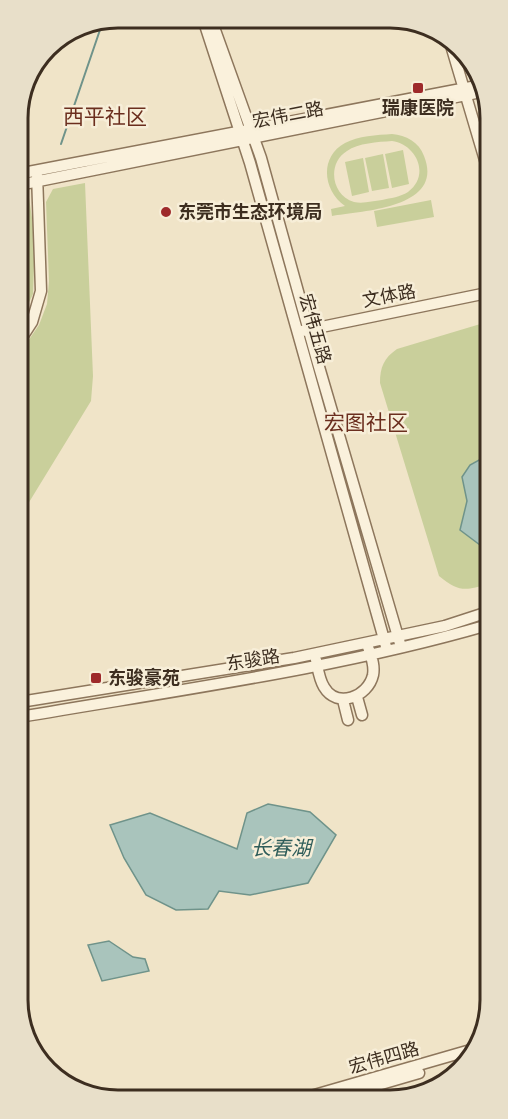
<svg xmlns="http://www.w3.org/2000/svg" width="508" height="1119" font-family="'Libre Baskerville','Noto Sans SC',serif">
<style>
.green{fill:#c9cf9b;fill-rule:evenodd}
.water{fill:#a9c4bc;stroke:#6f938a;stroke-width:1.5}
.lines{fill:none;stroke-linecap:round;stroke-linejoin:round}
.stream{stroke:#6f938a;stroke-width:2}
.minor-casing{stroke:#8d765c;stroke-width:13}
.minor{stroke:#faf1dc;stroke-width:10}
.poi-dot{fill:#9e2a2b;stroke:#f7eed8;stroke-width:2}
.labels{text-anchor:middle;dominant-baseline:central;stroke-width:5;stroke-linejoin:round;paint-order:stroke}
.poi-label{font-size:18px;font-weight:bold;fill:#3d2e20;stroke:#f7eed8;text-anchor:start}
.street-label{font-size:18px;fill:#3d2e20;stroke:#f7eed8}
.water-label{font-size:20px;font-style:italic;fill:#2f5d5a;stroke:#f7eed8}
.quarter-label{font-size:21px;fill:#6b2e1e;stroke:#f7eed8}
.rim{fill:none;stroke:#3d2e20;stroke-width:3}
</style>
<rect width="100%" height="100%" fill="#f0e4c8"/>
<path class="green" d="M 392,134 C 406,135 419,142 424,156 C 445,208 363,211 332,216 L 331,209 L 345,206 C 323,191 319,157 345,143 C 358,136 377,135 392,134 ZM 392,141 C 416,144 431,175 408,192 C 400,197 391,198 382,200 C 373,201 363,204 354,202 C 331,195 327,163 347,151 C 358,143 378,142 392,141 Z
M 403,150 L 409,184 L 392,188 L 385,154 Z
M 383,154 L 389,188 L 372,191 L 365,158 Z
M 363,158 L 369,192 L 352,196 L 345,162 Z
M 85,183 L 93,376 L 91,401 L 20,517 L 19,354 L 39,325 L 47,304 L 49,281 L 46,202 L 53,189 Z
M 28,191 L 35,238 L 33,294 L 19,323 L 19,193 Z
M 431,200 L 434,217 L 377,227 L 374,211 Z
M 487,322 L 488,584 C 465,591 459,592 439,576 L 380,383 C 380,367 384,358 397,349 Z
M 447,1077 L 416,1097 L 376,1098 Z"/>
<path class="water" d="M 479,460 L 488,463 L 488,543 L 480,545 L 460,530 L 467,501 L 462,477 L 470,465 Z
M 268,804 L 310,812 L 336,835 L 308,883 L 250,895 L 219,891 L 208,909 L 176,910 L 146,895 L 124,858 L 110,825 L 150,813 L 237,849 L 247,813 Z
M 109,941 L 133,957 L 145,959 L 149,971 L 102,981 L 88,945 Z"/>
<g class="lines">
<path class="stream" d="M 61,144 L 102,24"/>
<defs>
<path id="minor" d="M 203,19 L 250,163 L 387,650
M 211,19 L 261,158 L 317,360 L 401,647
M 450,42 L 487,167
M 18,174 L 482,85
M 19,185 L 486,91
M 302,331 L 487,293
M 19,342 L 32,322 L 41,291 L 37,174
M 316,660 C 318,669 319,679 324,687 C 337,709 368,697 373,675 C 375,665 371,656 368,647
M 357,697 L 362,715
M 343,700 L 348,720
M 20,702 L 294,658 L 445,626 L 488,612
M 20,717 C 177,690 336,669 488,625
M 304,1098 L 474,1049
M 333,1098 L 419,1073"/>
</defs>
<use href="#minor" class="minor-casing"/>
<use href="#minor" class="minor"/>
</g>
<g class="poi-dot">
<rect x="412" y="82" width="12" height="12" rx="3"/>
<circle cx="166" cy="212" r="6"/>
<rect x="90" y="672" width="12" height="12" rx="3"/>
</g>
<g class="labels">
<g class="poi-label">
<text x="418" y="108" text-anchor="middle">瑞康医院</text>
<text x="178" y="212">东莞市生态环境局</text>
<text x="108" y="678">东骏豪苑</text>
</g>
<g class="street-label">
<text transform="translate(288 115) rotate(-11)">宏伟二路</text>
<text transform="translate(389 296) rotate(-11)">文体路</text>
<text transform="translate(315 329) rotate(74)">宏伟五路</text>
<text transform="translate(253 660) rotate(-9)">东骏路</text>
<text transform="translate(384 1058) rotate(-16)">宏伟四路</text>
</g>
<g class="water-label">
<text x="281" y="848">长春湖</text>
</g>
<g class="quarter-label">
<text x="105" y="117">西平社区</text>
<text x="366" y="423">宏图社区</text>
</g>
</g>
<path d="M0 0H508V1119H0ZM118 28H390A90 90 0 0 1 480 118V1000A90 90 0 0 1 390 1090H118A90 90 0 0 1 28 1000V118A90 90 0 0 1 118 28Z" fill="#e8dfc9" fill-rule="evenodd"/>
<path class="rim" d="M118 28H390A90 90 0 0 1 480 118V1000A90 90 0 0 1 390 1090H118A90 90 0 0 1 28 1000V118A90 90 0 0 1 118 28Z"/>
</svg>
